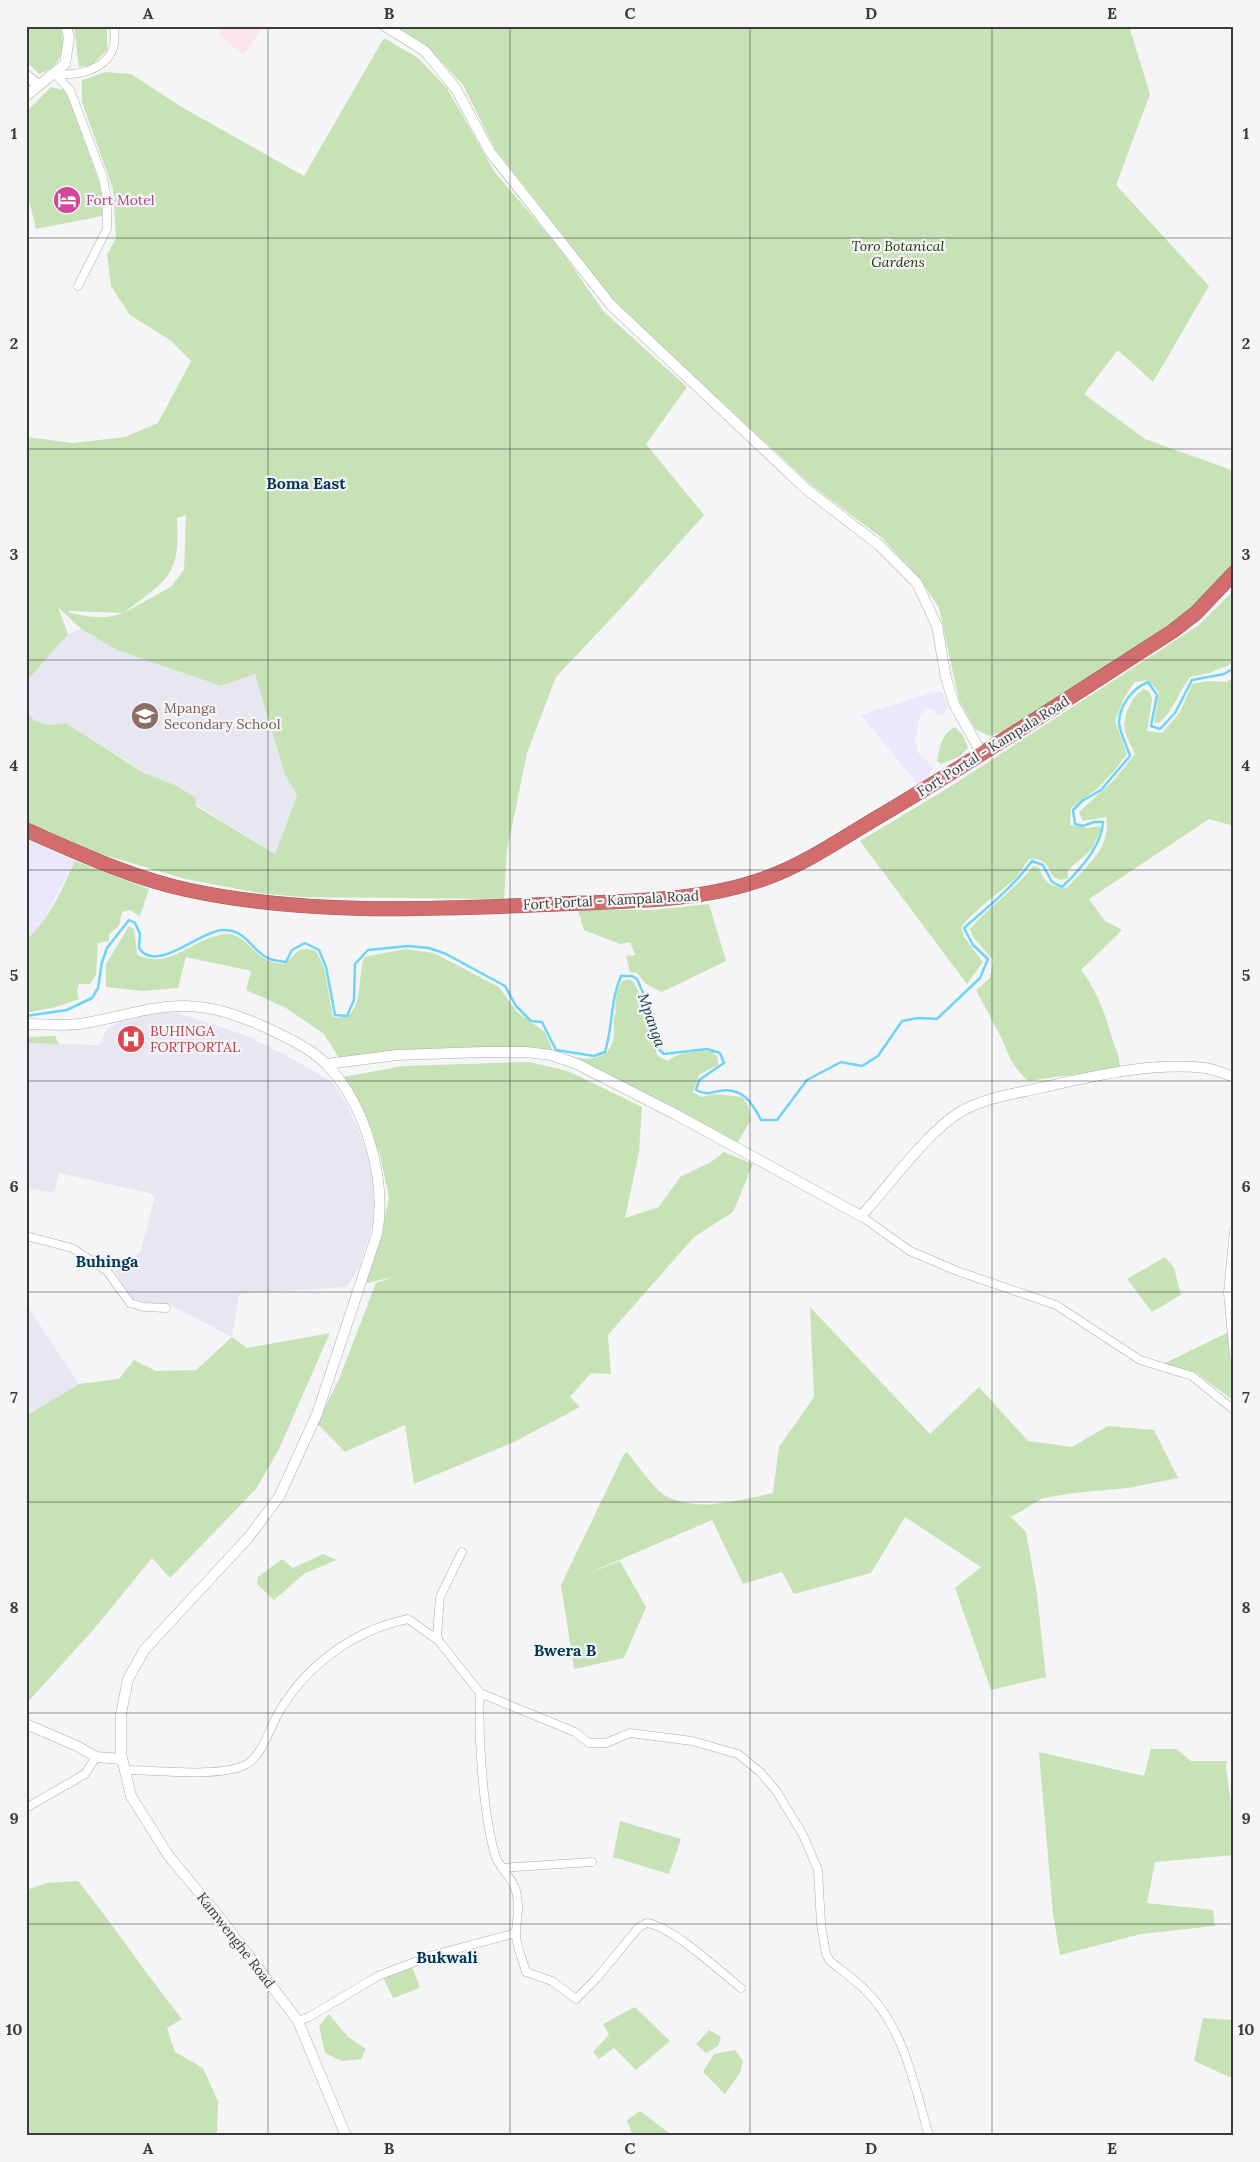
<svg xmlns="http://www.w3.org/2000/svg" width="1260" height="2162" font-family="Lora,serif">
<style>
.commercial{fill:#ede7fd}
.industrial{fill:#fce4ee}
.built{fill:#e7e7f2}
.green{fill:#c7e2b5;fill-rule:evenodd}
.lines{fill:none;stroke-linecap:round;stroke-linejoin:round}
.stream{stroke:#6dd4f8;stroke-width:2.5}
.street-casing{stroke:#acacaf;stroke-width:9}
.secondary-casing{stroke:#acacaf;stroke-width:11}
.highway-casing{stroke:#9d5a5c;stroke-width:15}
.street{stroke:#fff;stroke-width:8}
.secondary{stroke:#fff;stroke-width:10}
.highway{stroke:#d26c6d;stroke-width:14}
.grid{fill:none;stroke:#3a3a3b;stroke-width:1;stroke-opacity:0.55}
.labels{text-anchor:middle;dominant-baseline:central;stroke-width:4.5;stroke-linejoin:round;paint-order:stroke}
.hotel-label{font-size:14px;fill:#b23c85;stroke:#f5f5f8;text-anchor:start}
.park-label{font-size:14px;font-style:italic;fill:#173100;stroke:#f5f5f8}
.education-label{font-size:14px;fill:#785e54;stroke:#f5f5f8;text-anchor:start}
.street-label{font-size:14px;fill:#3a3a3b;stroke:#f5f5f8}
.health-label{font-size:14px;fill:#be3a42;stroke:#f5f5f8;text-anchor:start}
.water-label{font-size:15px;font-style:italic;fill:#063746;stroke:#f5f5f8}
.quarter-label{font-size:16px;font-weight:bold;fill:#00385a;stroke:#f5f5f8}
.neatline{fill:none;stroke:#3a3a3b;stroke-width:2}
.grid-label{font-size:16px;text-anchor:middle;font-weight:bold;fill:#3a3a3b}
</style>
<rect width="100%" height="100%" fill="#f5f5f8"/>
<path class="commercial" d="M 933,692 L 942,692 L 948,708 L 945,714 L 937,716 L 934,710 L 927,709 L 920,716 L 915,742 L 918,753 L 933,767 L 929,777 L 918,785 L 861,715 Z
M 26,839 L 75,861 L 41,926 L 26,940 Z"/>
<path class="industrial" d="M 217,26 L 264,26 L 243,55 L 221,36 Z"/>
<path class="built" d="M 81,629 L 117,650 L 221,686 L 255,674 L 284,772 L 297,796 L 275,854 L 66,723 L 49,725 L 35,721 L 26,712 L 26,682 L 68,634 Z
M 175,1012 L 245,1035 L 287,1056 L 331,1081 L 345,1101 L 358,1128 L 367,1153 L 375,1192 L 373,1223 L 359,1268 L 347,1287 L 239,1294 L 232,1337 L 170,1305 L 146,1304 L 132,1300 L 114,1271 L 132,1261 L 141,1250 L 155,1196 L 149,1193 L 59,1173 L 54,1193 L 26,1188 L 26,1043 L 99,1045 L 106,1030 L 124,1019 L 145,1014 Z
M 26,1304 L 79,1384 L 26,1416 Z"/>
<path class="green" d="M 26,26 L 60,26 C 67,48 61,67 39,74 L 26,61 Z
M 74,26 L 107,26 L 107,50 L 92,65 L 79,67 Z
M 393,26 L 1129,26 L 1150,94 L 1116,185 L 1209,286 L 1153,382 L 1118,350 L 1084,394 L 1145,439 L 1234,471 L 1234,563 L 1213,589 L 1183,619 L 1073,692 L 1002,732 L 989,736 L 975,729 L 959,700 L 939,608 L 920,579 L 882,538 L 811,485 L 616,303 L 495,149 L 463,85 L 425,44 Z
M 384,38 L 418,58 L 447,88 L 494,171 L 560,249 L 604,312 L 687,387 L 646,444 L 704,515 L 623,606 L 556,677 L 527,753 L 507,851 L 504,899 L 301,897 L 258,893 L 185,879 L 91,851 L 26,823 L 26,712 L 35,721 L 49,725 L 66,723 L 144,773 L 177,786 L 196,798 L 196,806 L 275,854 L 297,796 L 284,772 L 255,674 L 221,686 L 134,656 L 117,650 L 81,629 L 58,607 L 68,634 L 26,682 L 26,437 L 73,443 L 125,437 L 158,423 L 191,361 L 170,340 L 130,315 L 111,286 L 107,255 L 116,238 L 113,189 L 82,102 L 82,80 L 106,72 L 131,74 L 180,106 L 304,176 ZM 186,515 L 184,569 L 172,586 L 124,613 C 166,579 181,578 177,518 ZM 68,612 L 68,611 L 123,613 C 104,620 87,617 68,612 Z
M 51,87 L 64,90 L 69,98 L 102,190 L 102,216 L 36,229 L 26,187 L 26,112 Z
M 1234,590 L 1234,663 L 1209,673 L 1190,677 C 1178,693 1174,710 1159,723 L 1154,723 L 1159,692 L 1148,680 L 1135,682 L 1125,696 L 1115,721 L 1127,754 L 1113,772 L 1098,788 L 1071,808 L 1070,825 L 1087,828 L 1100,826 L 1101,830 L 1092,849 L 1068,870 L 1068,878 L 1061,880 L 1053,877 C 1048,865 1043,857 1029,859 L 1015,879 L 983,905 L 961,926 L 964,937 L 983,962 L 967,984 L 860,841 L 948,788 L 1199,625 Z
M 1234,677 L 1234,826 L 1209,819 L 1089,899 L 1105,921 L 1122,930 L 1081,970 C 1098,993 1104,1011 1112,1038 C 1116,1051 1119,1053 1120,1068 L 1028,1081 C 1010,1064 1010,1056 1000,1035 C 992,1020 984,1005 976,990 L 990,978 L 993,960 L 973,937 L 970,929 C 989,906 1015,890 1033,866 L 1039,867 C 1044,882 1050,887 1067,888 C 1085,867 1112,848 1106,817 L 1083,821 L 1079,812 L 1115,779 L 1135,754 C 1132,747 1127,739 1125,731 C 1122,717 1132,695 1144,689 L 1150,692 L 1152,700 L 1147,731 L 1162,733 L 1180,712 L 1192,684 L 1208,681 L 1227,682 Z
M 955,727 L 963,735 L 968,748 L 959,757 L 941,764 L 937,761 C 940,746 941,735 955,727 Z
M 75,861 L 149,889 L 140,916 L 130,910 L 122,912 L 119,926 L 109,934 L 109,941 L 98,943 L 96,975 L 90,984 L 79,984 L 77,990 L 79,999 L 56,1007 L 26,1013 L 26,940 C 50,919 62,889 75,861 Z
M 709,904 L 726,961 L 662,992 L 646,984 L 637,973 L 630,972 L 626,956 L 635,955 L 630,942 L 620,944 L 584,930 L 578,910 L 653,910 Z
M 129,926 L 134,929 L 137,954 C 168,973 196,935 227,934 C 242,933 253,952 265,959 C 271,963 277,963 283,964 C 298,956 294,944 316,951 L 324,967 L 333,1017 C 365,1024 357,977 364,957 L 405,949 L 434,953 L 499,987 L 517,1012 L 545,1032 L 553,1051 C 575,1059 610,1068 614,1035 C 615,1027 611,1020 616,1013 C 614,1002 617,993 621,982 L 628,979 L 633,981 L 648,1010 L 657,1055 L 667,1061 C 681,1051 695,1051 712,1051 L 718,1058 L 718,1065 L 699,1075 L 693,1092 L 701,1097 L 715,1094 L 742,1097 L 748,1105 L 751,1120 L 737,1143 L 574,1064 L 525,1053 L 339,1058 L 324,1034 L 286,1008 L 246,990 L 251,971 L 186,957 L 178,988 L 142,991 L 106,987 L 106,964 Z
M 55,1036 L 59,1044 L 26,1043 L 26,1037 Z
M 529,1062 L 568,1071 L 642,1107 L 639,1152 L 625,1218 L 659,1207 L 680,1177 L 711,1162 L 724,1152 L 753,1164 L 733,1212 L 694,1237 L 608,1335 L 611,1374 L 591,1373 L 570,1397 L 580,1407 L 514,1442 L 414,1484 L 405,1425 L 345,1452 L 317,1423 L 339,1379 L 376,1283 L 393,1277 L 363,1284 L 380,1238 L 389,1198 L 380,1155 L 357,1098 L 343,1077 L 403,1066 Z
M 1165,1257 L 1174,1268 L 1181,1295 L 1152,1312 L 1127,1279 Z
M 810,1307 L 930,1434 L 979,1387 L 1028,1441 L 1072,1447 L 1108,1426 L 1154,1430 L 1178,1478 L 1128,1488 L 1074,1493 L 1043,1498 L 1011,1517 L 1026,1532 L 1037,1594 L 1046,1677 L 991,1690 L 955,1588 L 981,1567 L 905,1517 L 871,1573 L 794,1594 L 782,1572 L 743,1584 L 712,1520 L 582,1576 L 620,1561 L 646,1607 L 624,1658 L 574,1669 L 561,1585 L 624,1454 L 627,1452 C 635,1462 656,1491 666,1496 C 698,1513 739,1500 773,1493 L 779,1447 L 814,1397 Z
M 1229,1332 L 1234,1374 L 1234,1401 L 1195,1372 L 1163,1364 Z
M 330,1333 L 278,1451 L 256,1489 L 170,1578 L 152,1558 L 94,1629 L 26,1704 L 26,1416 L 79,1384 L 119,1379 L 134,1360 L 156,1371 L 196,1370 L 232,1337 L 247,1348 Z
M 323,1554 L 337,1560 L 305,1573 L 274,1600 L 257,1584 L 258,1577 L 282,1559 L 293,1568 Z
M 1151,1749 L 1176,1749 L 1191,1761 L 1227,1761 L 1226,1767 L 1234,1826 L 1234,1855 L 1155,1862 L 1147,1903 L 1213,1910 L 1215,1926 L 1141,1934 L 1060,1955 L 1053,1914 L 1039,1752 L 1144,1776 Z
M 620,1821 L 681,1839 L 669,1874 L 613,1857 Z
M 78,1881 C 114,1926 146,1974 182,2019 L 167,2028 L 175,2052 L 203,2068 L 218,2101 L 217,2136 L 26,2136 L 26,1886 L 29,1889 L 47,1883 Z
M 412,1966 L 420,1988 L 393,1998 L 383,1977 Z
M 635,2007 L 670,2041 L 636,2070 L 614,2048 L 599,2059 L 593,2052 L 609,2035 L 603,2024 Z
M 329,2014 L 348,2037 L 366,2049 L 361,2059 L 342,2061 L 325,2053 L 319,2026 Z
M 1203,2018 L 1234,2020 L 1234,2079 L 1194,2061 Z
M 709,2030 L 721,2037 L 718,2046 L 706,2053 L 696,2044 Z
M 735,2050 L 743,2061 L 740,2073 L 725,2094 L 703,2072 L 714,2054 Z
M 640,2111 L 669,2133 L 666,2136 L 633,2136 L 627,2120 Z"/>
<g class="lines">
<path class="stream" d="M 26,1016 L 67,1010 L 92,998 L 98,988 L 102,962 L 107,948 L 129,920 L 135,923 L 140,934 L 139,948 C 156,974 198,932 222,930 C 248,929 250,951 270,959 C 275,961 281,961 286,962 L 292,950 L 305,943 L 319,950 L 326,967 L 335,1015 L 347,1016 L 354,1000 L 355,964 L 368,950 L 408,946 L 429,948 L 446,954 L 505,986 L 516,1006 L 531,1021 L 542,1022 L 556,1050 L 594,1056 L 605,1052 C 613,1026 610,1002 621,976 L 632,976 L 637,979 L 654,1018 L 658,1048 L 664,1054 L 707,1049 L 720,1053 L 724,1063 L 699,1080 L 696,1090 C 706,1095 709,1093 719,1091 C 742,1087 752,1102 761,1120 L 777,1120 L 807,1080 L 841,1062 L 862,1066 L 878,1056 L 902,1021 L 918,1018 L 937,1019 L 980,978 L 988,959 L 973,945 L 964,928 C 988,907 1013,887 1032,861 L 1043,865 L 1052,882 L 1062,887 C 1079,871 1102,845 1103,822 L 1094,822 L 1083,826 L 1075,824 L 1073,810 L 1082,801 L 1101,790 L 1130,756 C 1127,746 1119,731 1119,722 C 1120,704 1133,688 1148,682 L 1157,695 L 1151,726 L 1160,729 L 1175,713 L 1192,680 L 1224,674 L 1234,668"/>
<defs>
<path id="street" d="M 55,74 L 70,90 L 103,178 L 107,200 L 107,229 L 78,286
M 55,74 C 85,77 123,64 113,26
M 861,1216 L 910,1251 L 957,1271 L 1056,1305 L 1140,1360 L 1192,1376 L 1234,1410
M 1234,1230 L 1228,1293 L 1234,1356
M 26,1236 L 72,1248 L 107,1271 L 130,1303 L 144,1307 L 166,1308
M 462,1552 L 440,1597 L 437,1636 L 439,1641 L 480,1693 L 575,1732 L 589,1743 L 606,1743 L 630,1733 L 692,1741 L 738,1754 L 760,1772 L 777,1792 L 803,1835 L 818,1870 L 821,1924 L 826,1954 L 830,1961 C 841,1970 854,1979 865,1990 C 904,2027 915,2087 929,2136
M 480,1693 C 478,1736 483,1813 495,1855 C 499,1868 513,1878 516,1891 C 520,1907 517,1916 516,1932 C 515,1944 523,1960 526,1972 L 552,1981 L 576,1999 L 596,1979 L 639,1927 L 647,1923 C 673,1927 718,1970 741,1988
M 124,1770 C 156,1770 218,1778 245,1765 C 262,1757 270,1727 279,1712 C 307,1664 355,1630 408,1619 L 439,1641
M 26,1808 L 85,1774 L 96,1757
M 502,1868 L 592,1862
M 298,2021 L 309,2017 L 378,1976 L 433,1955 L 516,1933"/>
<path id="secondary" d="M 385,26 L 425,51 L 456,89 L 490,152 L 611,305 L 806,489 L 879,545 L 917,583 L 937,626 L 946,678 L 954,704 L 982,754
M 26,75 L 38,85
M 26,96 L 65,64 L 69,37 L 66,26
M 26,1024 C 44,1024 62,1026 79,1024 C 114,1019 147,1006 184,1006 C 214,1006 240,1016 267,1028 C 289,1039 311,1048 328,1066 C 366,1106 387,1180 377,1234 L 317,1414 L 279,1497 L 248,1538 L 145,1649 L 128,1679 L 121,1714 L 121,1754 L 131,1796 L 168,1855 L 221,1919 L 298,2021 L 346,2136
M 327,1064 L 397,1055 L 483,1052 L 526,1052 L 551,1055 L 577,1064 L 675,1114 L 861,1216 C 889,1186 927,1132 960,1112 C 984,1098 1013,1094 1040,1088 C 1093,1076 1150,1062 1205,1068 C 1214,1069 1225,1074 1234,1077
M 26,1724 L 77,1746 L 96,1757 L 122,1759"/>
<path id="highway" d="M 26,830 C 79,853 132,878 188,890 C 309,916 436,909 558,904 C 628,901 700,902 766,878 C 808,863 847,835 885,813 C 983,755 1078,692 1173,631 L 1196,613 L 1234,573"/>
</defs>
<use href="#street" class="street-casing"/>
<use href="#secondary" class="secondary-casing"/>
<use href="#highway" class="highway-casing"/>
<use href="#street" class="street"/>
<use href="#secondary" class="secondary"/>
<use href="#highway" class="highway"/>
</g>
<path class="grid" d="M 268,26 L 268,2136M 510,26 L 510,2136M 750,26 L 750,2136M 992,26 L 992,2136M 26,238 L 1234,238M 26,449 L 1234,449M 26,660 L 1234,660M 26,870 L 1234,870M 26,1081 L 1234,1081M 26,1292 L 1234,1292M 26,1502 L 1234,1502M 26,1713 L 1234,1713M 26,1924 L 1234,1924"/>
<defs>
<symbol id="hotel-disc" viewBox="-11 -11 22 22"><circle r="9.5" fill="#d1479c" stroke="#f5f5f8"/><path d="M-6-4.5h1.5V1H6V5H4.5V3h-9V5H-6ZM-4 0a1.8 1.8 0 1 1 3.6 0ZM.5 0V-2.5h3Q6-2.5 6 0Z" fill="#fff"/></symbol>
<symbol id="school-disc" viewBox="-11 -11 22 22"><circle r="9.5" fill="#8d6e63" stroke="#f5f5f8"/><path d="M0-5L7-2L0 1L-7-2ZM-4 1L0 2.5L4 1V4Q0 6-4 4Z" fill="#fff"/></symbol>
<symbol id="hospital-disc" viewBox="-11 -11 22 22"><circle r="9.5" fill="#e0444e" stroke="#f5f5f8"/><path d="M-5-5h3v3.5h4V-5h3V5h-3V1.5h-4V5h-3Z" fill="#fff"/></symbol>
</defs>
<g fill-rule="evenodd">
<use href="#hotel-disc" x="51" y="184" width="32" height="32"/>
<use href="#school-disc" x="129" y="700" width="32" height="32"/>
<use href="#hospital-disc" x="115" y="1023" width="32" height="32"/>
</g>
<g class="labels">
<g class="hotel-label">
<text x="86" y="200">Fort Motel</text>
</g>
<g class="park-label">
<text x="898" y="246">Toro Botanical<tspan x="898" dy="16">Gardens</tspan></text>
</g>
<g class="education-label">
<text x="164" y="708">Mpanga<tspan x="164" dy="16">Secondary School</tspan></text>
</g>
<g class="street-label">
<text transform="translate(993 746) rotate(-32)">Fort Portal - Kampala Road</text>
<text transform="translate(611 900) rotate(-3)">Fort Portal - Kampala Road</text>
<text transform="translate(236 1940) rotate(52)">Kamwenghe Road</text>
</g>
<g class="health-label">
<text x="150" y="1031">BUHINGA<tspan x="150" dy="16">FORTPORTAL</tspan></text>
</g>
<g class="water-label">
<text transform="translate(652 1020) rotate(71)">Mpanga</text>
</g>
<g class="quarter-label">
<text x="306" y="483">Boma East</text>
<text x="107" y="1261">Buhinga</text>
<text x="565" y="1650">Bwera B</text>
<text x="447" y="1957">Bukwali</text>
</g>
</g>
<rect width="1260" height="2162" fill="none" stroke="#f5f5f8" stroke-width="55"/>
<rect x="28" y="28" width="1204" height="2106" class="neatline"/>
<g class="grid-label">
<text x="148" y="19">A</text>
<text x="389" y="19">B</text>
<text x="630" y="19">C</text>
<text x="871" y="19">D</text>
<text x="1112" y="19">E</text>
<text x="14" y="139">1</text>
<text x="1246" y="139">1</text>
<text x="14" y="349">2</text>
<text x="1246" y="349">2</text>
<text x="14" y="560">3</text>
<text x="1246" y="560">3</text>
<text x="14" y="771">4</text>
<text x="1246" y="771">4</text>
<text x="14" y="981">5</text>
<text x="1246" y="981">5</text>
<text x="14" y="1192">6</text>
<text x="1246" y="1192">6</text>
<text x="14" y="1403">7</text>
<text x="1246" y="1403">7</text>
<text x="14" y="1613">8</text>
<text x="1246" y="1613">8</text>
<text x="14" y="1824">9</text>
<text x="1246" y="1824">9</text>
<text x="14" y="2035">10</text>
<text x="1246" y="2035">10</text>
<text x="148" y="2154">A</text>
<text x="389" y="2154">B</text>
<text x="630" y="2154">C</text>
<text x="871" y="2154">D</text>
<text x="1112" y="2154">E</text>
</g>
</svg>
